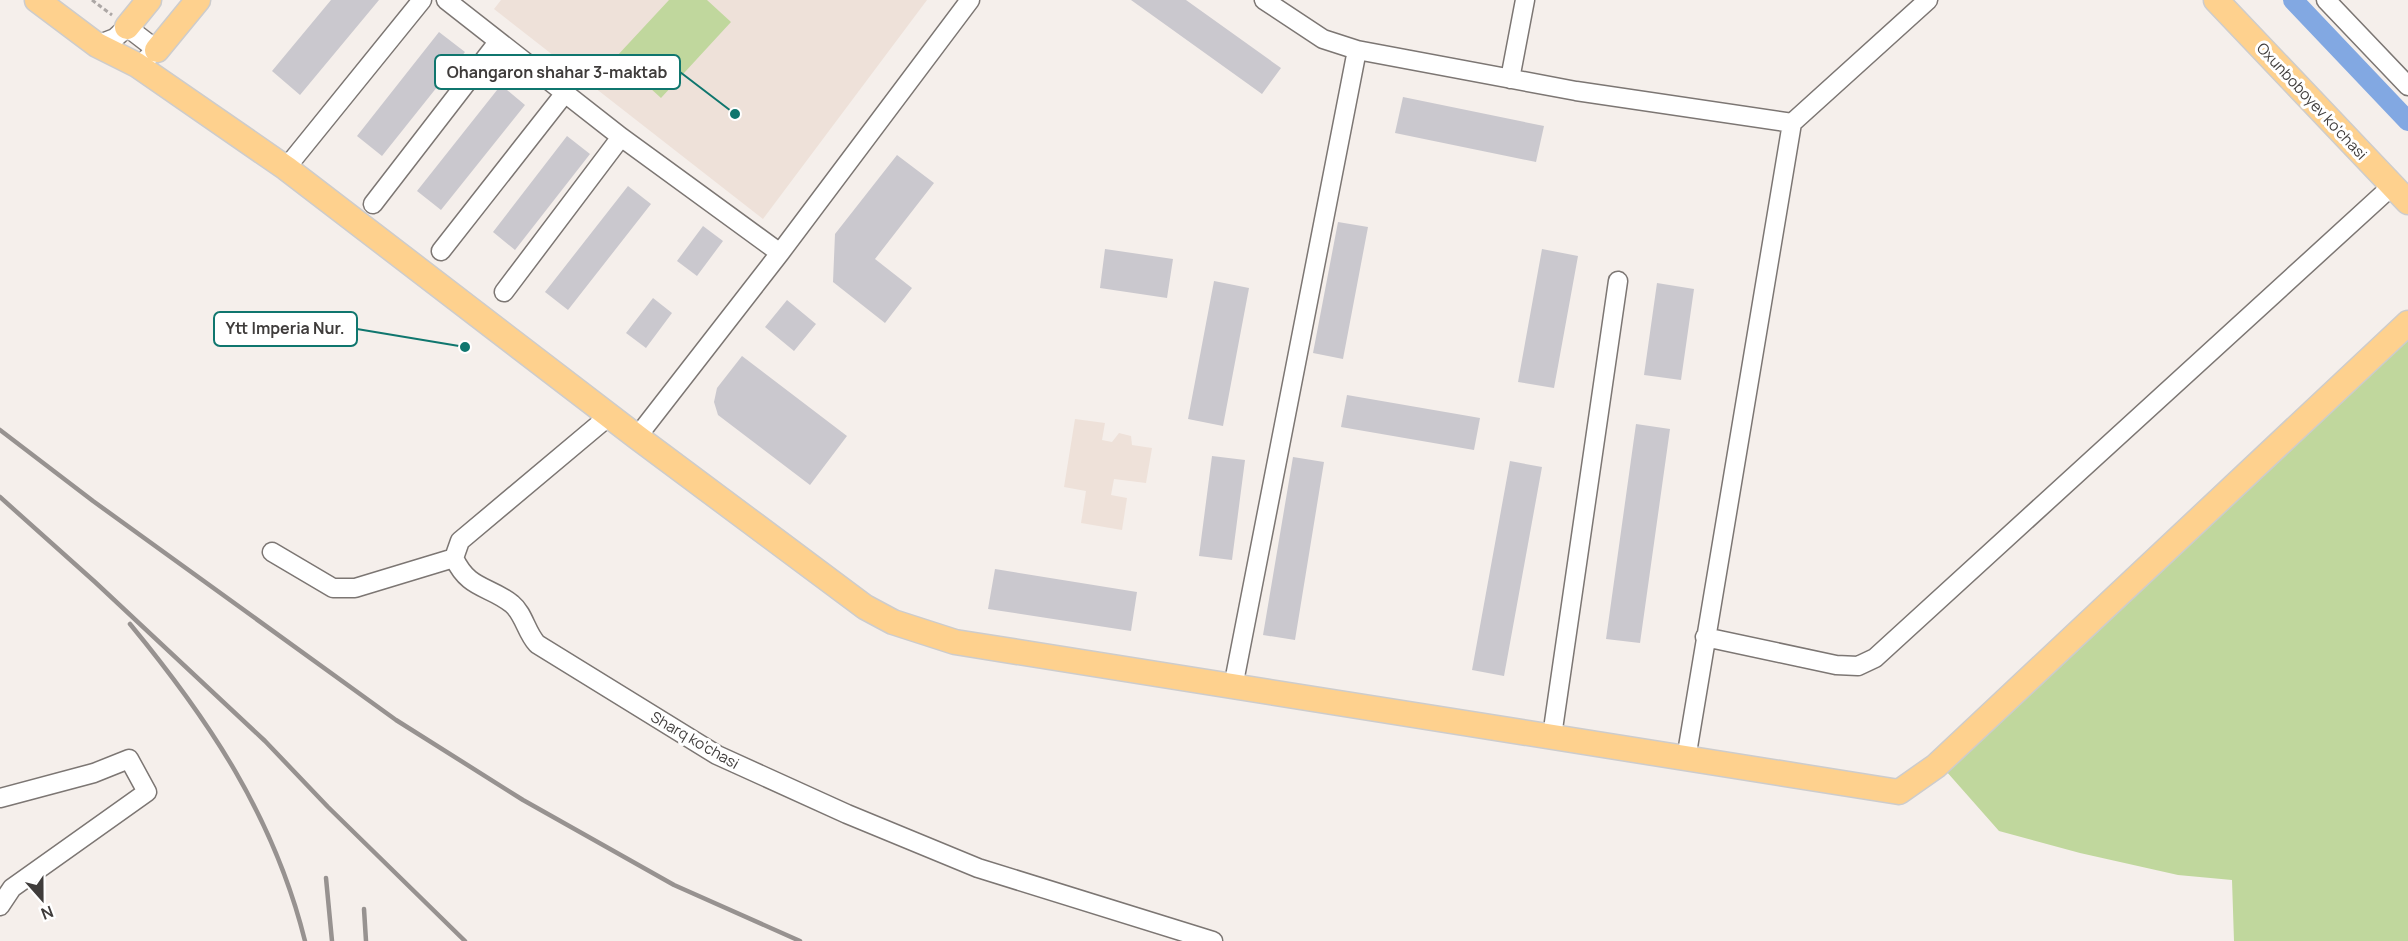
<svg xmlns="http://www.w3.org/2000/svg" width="2408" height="941" font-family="Manrope,sans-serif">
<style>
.built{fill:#eee1d9}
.green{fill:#c0d79d}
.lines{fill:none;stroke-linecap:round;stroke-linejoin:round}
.canal{stroke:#82a8e2;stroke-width:20}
.building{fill:#cac8ce}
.minor-casing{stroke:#7c7673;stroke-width:21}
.major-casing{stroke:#cdcccc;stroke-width:27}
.path{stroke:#aca7a5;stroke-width:3;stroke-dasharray:4.5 3;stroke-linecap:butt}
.minor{stroke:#fff;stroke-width:18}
.major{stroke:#fed18e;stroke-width:24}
.rail{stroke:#979290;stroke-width:4.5}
.labels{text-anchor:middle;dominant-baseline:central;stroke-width:6;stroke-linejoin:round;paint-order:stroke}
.street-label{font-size:15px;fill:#3f3c3b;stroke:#fff}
.leader{fill:none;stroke:#0f766e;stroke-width:2}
.callout-dot{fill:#0f766e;stroke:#fff;stroke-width:2}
.callout{fill:#fff;stroke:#0f766e;stroke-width:2}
.callout-label{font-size:16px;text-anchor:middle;font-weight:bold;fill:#3f3c3b}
</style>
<rect width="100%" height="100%" fill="#f5efeb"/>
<path class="built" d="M 501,0 L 927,0 L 763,219 L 494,9 Z
M 1075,419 L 1105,423 L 1102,440 L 1112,442 L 1119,433 L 1131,436 L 1132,445 L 1152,448 L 1146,483 L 1114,479 L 1111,495 L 1127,498 L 1122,530 L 1081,523 L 1086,491 L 1064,487 Z"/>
<path class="green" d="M 669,0 L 707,0 L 731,22 L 661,98 L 616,57 Z
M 2408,333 L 2408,941 L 2234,941 L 2232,880 L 2178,875 L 2080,853 L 1999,831 L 1946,771 Z"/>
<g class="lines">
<path class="canal" d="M 2293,0 L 2408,121"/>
</g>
<path class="building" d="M 331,0 L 379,0 L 300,95 L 272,71 Z
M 1131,0 L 1186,0 L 1281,68 L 1262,94 Z
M 439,32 L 465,52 L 382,156 L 357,136 Z
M 501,85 L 525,105 L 441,210 L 417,191 Z
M 1403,97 L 1544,126 L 1536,162 L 1395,133 Z
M 567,136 L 590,154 L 515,250 L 493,232 Z
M 897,155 L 934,183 L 875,259 L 912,288 L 885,323 L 833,282 L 835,234 Z
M 628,186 L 651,204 L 568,310 L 545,292 Z
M 1338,222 L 1368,227 L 1343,359 L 1313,353 Z
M 703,226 L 723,241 L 697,276 L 677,261 Z
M 1105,249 L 1173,259 L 1167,298 L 1100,288 Z
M 1542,249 L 1578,256 L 1554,388 L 1518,382 Z
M 1214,281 L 1249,288 L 1223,426 L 1188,419 Z
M 1657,283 L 1694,289 L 1681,380 L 1644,375 Z
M 653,298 L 672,313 L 646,348 L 626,333 Z
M 787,300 L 816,324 L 794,351 L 765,327 Z
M 742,356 L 847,436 L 810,485 L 718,415 L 714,402 L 717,388 Z
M 1347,395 L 1480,418 L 1474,450 L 1341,427 Z
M 1636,424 L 1670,429 L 1640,643 L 1606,639 Z
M 1212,456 L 1245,460 L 1232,560 L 1199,556 Z
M 1293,457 L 1324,462 L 1295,640 L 1263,635 Z
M 1510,461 L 1542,467 L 1504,676 L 1472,670 Z
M 995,569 L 1137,592 L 1131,631 L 988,609 Z"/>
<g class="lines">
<defs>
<path id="minor" d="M 446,0 L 621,137 L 780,253
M 1264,0 L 1323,39 L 1357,50 L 1576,91 L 1792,123
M 2326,0 L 2408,86
M 97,45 L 115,38 L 127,27 L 157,50 L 148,57
M 1510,79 L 1525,0
M 286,168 L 422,0
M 373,204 L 498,42
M 441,251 L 565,93
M 504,292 L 621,137
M 609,416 L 460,541 L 454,558 C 469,590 488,585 512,604 C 524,614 526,632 537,644 L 717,755 L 847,814 L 978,868 L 1213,941
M 637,437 L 780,253 L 970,0
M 272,552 L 333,588 L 355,588 L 454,558
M 1705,637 L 1836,665 L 1858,666 L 1875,658 L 2392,186
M 1233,687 L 1357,50
M 1552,736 L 1618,281
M 1686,759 L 1792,123 L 1928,0
M 0,798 L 94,773 L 129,759 L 147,792 L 12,888 L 0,906"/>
<path id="major" d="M 37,0 L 97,45 L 137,65 L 286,168 L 637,437 L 865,607 L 893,622 L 955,642 L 1899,792 L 1936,766 L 2408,323
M 2216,0 L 2408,202
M 127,27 L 149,0
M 157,50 L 198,0"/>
</defs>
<use href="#minor" class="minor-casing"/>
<use href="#major" class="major-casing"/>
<path class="path" d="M 92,0 L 112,15"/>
<use href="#minor" class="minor"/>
<use href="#major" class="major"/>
<path class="rail" d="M 0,430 L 93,501 L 396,720 L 523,800 L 674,885 L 800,941
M 0,497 L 95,582 L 265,741 L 328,807 L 465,941
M 130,624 C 210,721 274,817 305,941
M 326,878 L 332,941
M 364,909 L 366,941"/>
</g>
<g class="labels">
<g class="street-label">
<text transform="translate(2312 101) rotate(47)">Oxunboboyev ko'chasi</text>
<text transform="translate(695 740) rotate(30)">Sharq ko'chasi</text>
</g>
</g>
<path class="leader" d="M735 114L680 72M465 347L357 329"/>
<g class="callout-dot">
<circle cx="735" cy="114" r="6"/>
<circle cx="465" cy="347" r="6"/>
</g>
<g class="callout">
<rect x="435" y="55" width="245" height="34" rx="6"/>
<rect x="214" y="312" width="143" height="34" rx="6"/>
</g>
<g class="callout-label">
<text x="557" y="78">Ohangaron shahar 3-maktab</text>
<text x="285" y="334">Ytt Imperia Nur.</text>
</g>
<g transform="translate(42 899) rotate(159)" stroke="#ffffff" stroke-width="4.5" paint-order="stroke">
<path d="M0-4.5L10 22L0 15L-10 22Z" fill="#3f3c3b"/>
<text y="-9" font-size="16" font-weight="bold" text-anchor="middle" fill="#3f3c3b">N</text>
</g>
</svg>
